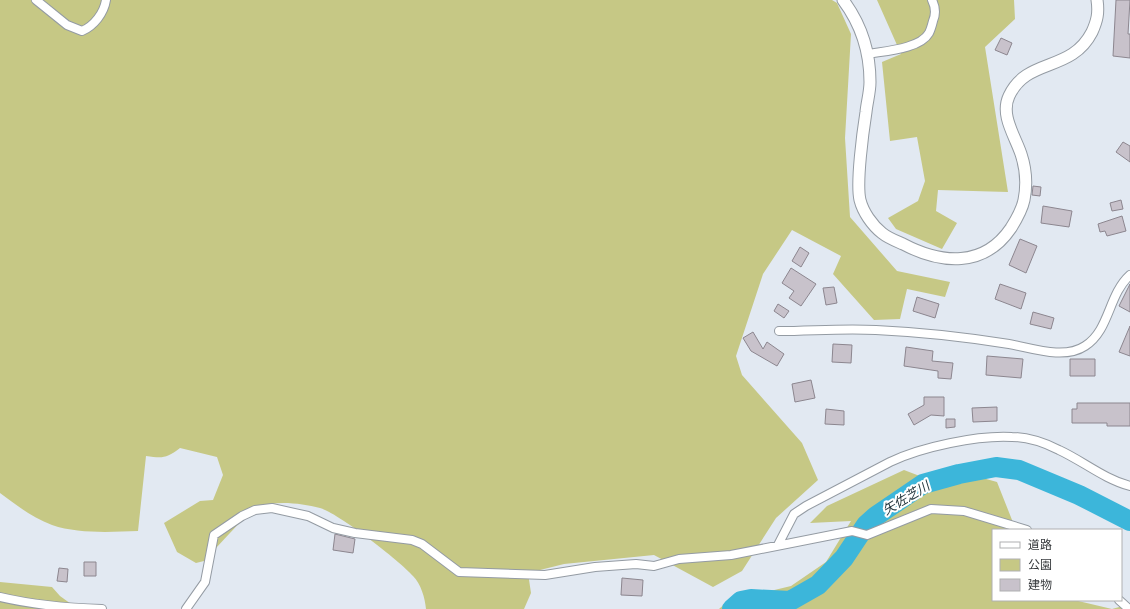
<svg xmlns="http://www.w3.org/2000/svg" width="1130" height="609" font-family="'Archivo Narrow','Noto Sans JP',sans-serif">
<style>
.green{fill:#c6c885}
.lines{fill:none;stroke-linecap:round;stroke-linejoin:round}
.river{stroke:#3cb6da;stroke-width:20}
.building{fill:#c8c2cb;stroke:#8c868f}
.minor-casing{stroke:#949ba3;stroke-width:10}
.tertiary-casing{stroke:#949ba3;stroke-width:13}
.minor{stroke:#fff;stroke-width:8}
.tertiary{stroke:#fff;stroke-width:11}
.labels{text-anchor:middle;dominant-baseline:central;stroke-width:4;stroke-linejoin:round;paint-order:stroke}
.water-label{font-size:13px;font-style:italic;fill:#1e3239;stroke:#fff}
</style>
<rect width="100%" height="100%" fill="#e2e9f2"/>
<path class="green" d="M 0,0 L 832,0 L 837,3 L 851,34 L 845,138 L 850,217 L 897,271 L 950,282 L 945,297 L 907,289 L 900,319 L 874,320 L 833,274 L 841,256 L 792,230 L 763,274 L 736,356 L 742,375 L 802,443 L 818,480 L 776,518 L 742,571 L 713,587 L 654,555 L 564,564 L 528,573 L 531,593 L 524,609 L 426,609 C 425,598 421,584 413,576 C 400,561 338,513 320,508 C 301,503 276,500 257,507 C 251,509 212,553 204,561 L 196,563 L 177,552 L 164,523 L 200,501 L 213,500 L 223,475 L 217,457 L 180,448 C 166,459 162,458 146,456 L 138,531 C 111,532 78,534 52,525 C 33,518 16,505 0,493 Z
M 877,0 L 1014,0 L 1015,19 L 985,47 L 1008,192 L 938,190 L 936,211 L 957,223 L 942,249 L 896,229 L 888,218 L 918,201 L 925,181 L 917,137 L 890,141 L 882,62 L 901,54 Z
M 904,470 L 938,483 L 979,477 L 997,482 L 1016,530 L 993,530 L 993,600 L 1074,600 L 1112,609 L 1130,604 L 1130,609 L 719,609 L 728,601 L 791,586 L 826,562 L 851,521 L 810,523 L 827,506 Z
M 0,582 L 52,587 L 60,596 L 78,609 L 0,609 Z"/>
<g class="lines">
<path class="river" d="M 732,609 L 741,601 L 751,599 L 790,601 L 818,585 L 844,558 L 866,525 L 876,516 L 923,484 L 959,474 L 996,467 L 1019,470 L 1079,495 L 1130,521"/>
</g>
<path class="building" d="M 1116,0 L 1130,0 L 1128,34 L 1130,34 L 1130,58 L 1113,56 Z
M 1001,38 L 1012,43 L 1007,55 L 995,50 Z
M 1123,142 L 1130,146 L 1130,162 L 1116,152 Z
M 1033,186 L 1041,187 L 1040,196 L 1032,195 Z
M 1121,200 L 1123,209 L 1112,211 L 1110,203 Z
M 1043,206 L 1072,211 L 1069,227 L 1041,223 Z
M 1122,216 L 1126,231 L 1107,236 L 1105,231 L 1100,232 L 1098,224 Z
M 1020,239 L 1037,246 L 1026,273 L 1009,265 Z
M 800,247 L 809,253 L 801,267 L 792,261 Z
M 791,268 L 816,284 L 801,306 L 789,298 L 794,291 L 782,283 Z
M 1000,284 L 1026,293 L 1021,309 L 995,299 Z
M 1130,284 L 1130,312 L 1119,306 Z
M 834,287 L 837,303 L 826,305 L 823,288 Z
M 917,297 L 939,304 L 935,318 L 913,311 Z
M 778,304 L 789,311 L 784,318 L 774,311 Z
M 1033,312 L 1054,318 L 1051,329 L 1030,324 Z
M 1130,326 L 1130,356 L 1119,352 Z
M 753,332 L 763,349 L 767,342 L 784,354 L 777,366 L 751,351 L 743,338 Z
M 833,344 L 852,345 L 851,363 L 832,362 Z
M 906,347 L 933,351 L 932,361 L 953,363 L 951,379 L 938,378 L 938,371 L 904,366 Z
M 987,356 L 1023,359 L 1021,378 L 986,375 Z
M 1070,359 L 1095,359 L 1095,376 L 1070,376 Z
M 811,380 L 815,398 L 795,402 L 792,384 Z
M 924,397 L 944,397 L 944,416 L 931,415 L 914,425 L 908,414 L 924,405 Z
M 1077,403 L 1130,403 L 1130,426 L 1107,426 L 1107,423 L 1072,423 L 1072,409 L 1077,409 Z
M 997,407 L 997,421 L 973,422 L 972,408 Z
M 826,409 L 844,411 L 844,425 L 825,424 Z
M 946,419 L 955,419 L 955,427 L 946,428 Z
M 335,534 L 355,539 L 353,553 L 333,550 Z
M 84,562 L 96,562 L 96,576 L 84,576 Z
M 59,568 L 68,569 L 67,582 L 57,581 Z
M 622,578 L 643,580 L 642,596 L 621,595 Z"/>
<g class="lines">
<defs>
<path id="minor" d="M 36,0 L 67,25 L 82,31 C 94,26 104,13 106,0
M 868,54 C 884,51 920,49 929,33 C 931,29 932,25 933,21 C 936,14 935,6 932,0
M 779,331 C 811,331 844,328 876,330 C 920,332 965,337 1009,344 C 1032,348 1064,360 1085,346 C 1110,330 1108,295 1130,275
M 778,545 L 794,514 L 806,506 L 890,462 C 921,447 978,435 1012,437 C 1028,437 1045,443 1059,450 C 1083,461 1104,479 1130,486
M 0,597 C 34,605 67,608 102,609
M 1119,600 L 1129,609
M 186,609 L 205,582 L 214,535 L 242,516 L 255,510 L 272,508 L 308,516 L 333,528 L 355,533 L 412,540 L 422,544 L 459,572 L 545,575 L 595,567 L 636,564 L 654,566 L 679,559 L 731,555 L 852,531 L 867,535 L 931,509 L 964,511 L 1027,530"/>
<path id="tertiary" d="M 843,0 C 861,24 870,52 870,82 C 870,92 867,102 866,112 C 863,131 856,183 860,200 C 863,212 872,225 882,233 C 888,238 896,241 903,244 C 941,264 984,268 1011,228 C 1016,220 1022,210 1024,200 C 1027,185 1026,169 1021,154 C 1015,136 1000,115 1009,96 C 1027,57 1071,73 1092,32 C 1097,21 1099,13 1097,0"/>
</defs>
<use href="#minor" class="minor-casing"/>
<use href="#tertiary" class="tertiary-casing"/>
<use href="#minor" class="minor"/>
<use href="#tertiary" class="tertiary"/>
</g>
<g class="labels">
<g class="water-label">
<text transform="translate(906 498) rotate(-31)">矢佐芝川</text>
</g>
</g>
<rect x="992" y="529" width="130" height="72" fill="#ffffff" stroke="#afb0b1"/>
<rect x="1000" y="542" width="20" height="6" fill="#ffffff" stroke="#afb0b1"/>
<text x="1028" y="549" font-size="12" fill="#36393c">道路</text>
<rect x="1000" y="559" width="20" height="12" fill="#c6c885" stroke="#afb0b1"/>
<text x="1028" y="569" font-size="12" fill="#36393c">公園</text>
<rect x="1000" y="579" width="20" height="12" fill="#c8c2cb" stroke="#afb0b1"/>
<text x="1028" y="589" font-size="12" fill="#36393c">建物</text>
</svg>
